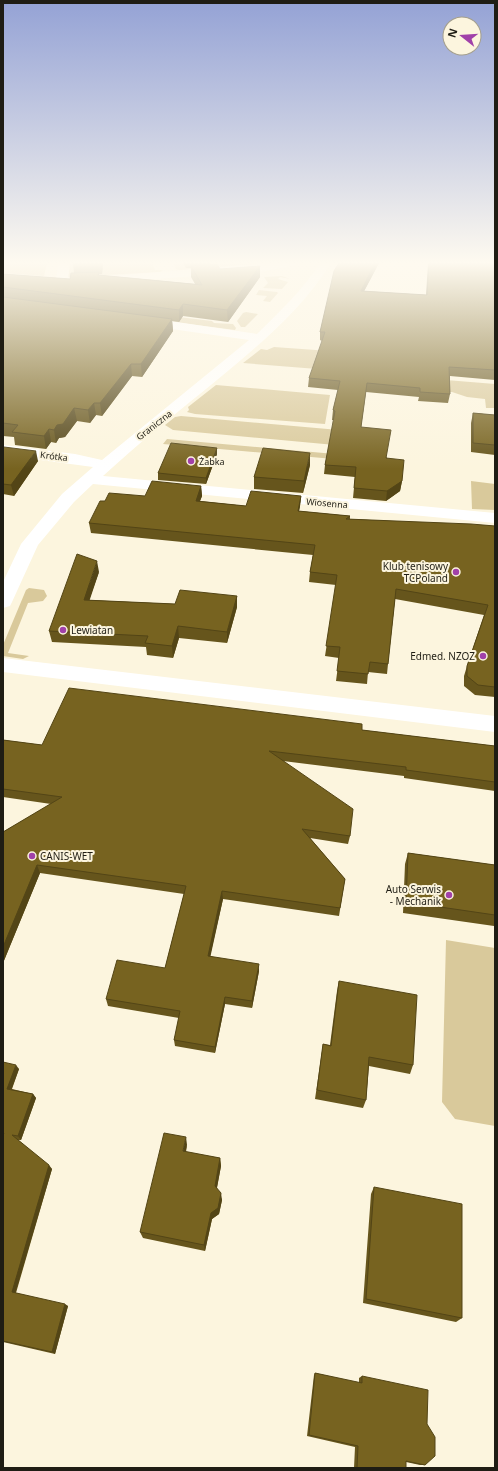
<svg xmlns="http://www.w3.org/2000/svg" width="498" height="1471" font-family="'Noto Sans',sans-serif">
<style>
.green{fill:#d9c99b}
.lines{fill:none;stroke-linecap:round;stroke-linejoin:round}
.minor{fill:#fff;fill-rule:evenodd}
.wall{fill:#66551c}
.shaded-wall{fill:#534516}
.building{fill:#776320;stroke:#534516}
.poi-dot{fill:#a141a9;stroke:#fcf5de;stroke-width:1.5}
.labels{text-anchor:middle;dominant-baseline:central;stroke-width:4;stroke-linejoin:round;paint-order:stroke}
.far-street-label{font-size:9px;fill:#1f1d14;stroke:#fcf5de}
.far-poi-label{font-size:9px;fill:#1f1d14;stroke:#fcf5de;text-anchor:start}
.poi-label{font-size:10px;fill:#1f1d14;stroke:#fcf5de;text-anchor:end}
</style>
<rect width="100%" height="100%" fill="#fcf5de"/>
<path class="green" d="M 3,263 L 47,263 L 44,276 L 3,273 Z
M 69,263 L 152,263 L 155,270 L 163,270 L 160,272 L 69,277 L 67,276 Z
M 173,263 L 264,263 L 180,270 L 176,269 Z
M 282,276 L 290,279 L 280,277 L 278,279 L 288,282 L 282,289 L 263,288 L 268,283 L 264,277 Z
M 259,290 L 277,292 L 278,293 L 270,302 L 263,301 L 267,296 L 256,295 Z
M 87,306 L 212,321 L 214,323 L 233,324 L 236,328 L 235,330 L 80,310 Z
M 246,312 L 258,314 L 245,327 L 241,327 L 237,321 L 243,313 Z
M 274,347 L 385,355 L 393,375 L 243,363 L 261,349 L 267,350 Z
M 446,380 L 495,384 L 495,408 L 486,408 L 485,399 L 467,397 L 452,392 L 446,392 Z
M 216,385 L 330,395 L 325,424 L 195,414 L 187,412 L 189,410 L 188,407 Z
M 181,416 L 339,430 L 335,445 L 173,430 L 165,425 L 175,417 Z
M 167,439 L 335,454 L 334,459 L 163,444 Z
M 471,481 L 495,484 L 495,510 L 472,509 Z
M 29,588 L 44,590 L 47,596 L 43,601 L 28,603 L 8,653 L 29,656 L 23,659 L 3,656 L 3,645 L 26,590 Z
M 446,940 L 495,948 L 495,1126 L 455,1119 L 442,1102 Z"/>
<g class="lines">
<path class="minor" d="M 58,263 L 70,263 L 68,280 L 66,282 L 58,282 L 56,280 Z
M 273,263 L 297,263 L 296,265 L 266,271 L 98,283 L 94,282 L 92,280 L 94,278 L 98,277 Z
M 320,263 L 331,263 C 302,310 259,345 217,380 C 179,411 140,442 103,476 L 495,513 L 495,523 L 93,484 L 74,502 L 38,545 L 12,602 L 10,606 L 3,608 L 3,582 L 21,544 L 62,494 L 93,467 L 3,455 L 3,445 L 75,454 L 102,460 L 249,340 L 143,325 L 139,324 L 137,321 L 139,318 L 143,317 L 257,334 C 280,311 303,290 320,263 Z
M 3,658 L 495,716 L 495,732 L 3,672 Z"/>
</g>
<path class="wall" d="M 73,263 L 103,263 L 102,274 L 99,274 L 99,275 L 195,284 L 191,277 L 191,268 L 186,268 L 183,263 L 211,263 L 211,265 L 220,269 L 260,266 L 260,277 L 228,322 L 183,316 L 179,322 L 172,321 L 173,331 L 142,377 L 132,376 L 102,416 L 96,415 L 90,423 L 77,421 L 65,437 L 59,438 L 56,443 L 51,442 L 46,449 L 15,445 L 14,437 L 3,436 L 3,274 L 70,279 L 74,273 Z
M 339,263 L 379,263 L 364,291 L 426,295 L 428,263 L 495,263 L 495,380 L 450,376 L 450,394 L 448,403 L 418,401 L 419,397 L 366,392 L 361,427 L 387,458 L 402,481 L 400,491 L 386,501 L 353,498 L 355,477 L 324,474 L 325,465 L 334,420 L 332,420 L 333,410 L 338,390 L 308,387 L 309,378 L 322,341 L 320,340 L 320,332 Z
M 473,413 L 495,415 L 495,455 L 471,452 L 471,423 Z
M 3,448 L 38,461 L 14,496 L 3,494 Z
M 217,448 L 217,454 L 206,484 L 158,480 L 158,473 Z
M 310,465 L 303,493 L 254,489 L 254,477 Z
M 201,486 L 202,496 L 200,501 L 246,506 L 301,496 L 300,506 L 299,511 L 350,516 L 350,519 L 495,526 L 495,697 L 475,695 L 464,686 L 464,676 L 467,666 L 484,615 L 395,599 L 388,664 L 387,674 L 368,672 L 367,684 L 336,681 L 339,658 L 325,656 L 336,585 L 309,582 L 310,572 L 313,555 L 91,533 L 89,523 L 105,501 L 145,496 Z
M 99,572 L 89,600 L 175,604 L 237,596 L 237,607 L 227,643 L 179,638 L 173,658 L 147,655 L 146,647 L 52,642 L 49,631 Z
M 362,730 L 495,746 L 495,791 L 404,778 L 404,776 L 283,761 L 350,836 L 348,844 L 310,838 L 345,879 L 339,916 L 223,899 L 210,956 L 259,971 L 252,1008 L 225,1004 L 215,1053 L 175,1046 L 174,1040 L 179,1018 L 108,1006 L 106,999 L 165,968 L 184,894 L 40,873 L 3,963 L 3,832 L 51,804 L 3,797 L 3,740 L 42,745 Z
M 408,853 L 495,865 L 495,936 L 494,926 L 403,913 L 405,864 Z
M 339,981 L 413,1065 L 410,1074 L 369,1066 L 366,1100 L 363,1108 L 315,1099 L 323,1044 L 330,1045 L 337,991 Z
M 3,1062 L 19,1069 L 12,1089 L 33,1094 L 36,1098 L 21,1140 L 18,1140 L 52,1169 L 16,1293 L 68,1306 L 55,1354 L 3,1342 Z
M 187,1145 L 186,1152 L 220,1158 L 221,1166 L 217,1188 L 222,1200 L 219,1214 L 212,1219 L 205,1251 L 143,1238 L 140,1232 Z
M 374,1187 L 462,1318 L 456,1322 L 363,1303 L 371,1194 Z
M 315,1373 L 359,1383 L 359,1378 L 362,1376 L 425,1465 L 420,1465 L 406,1462 L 406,1468 L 354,1468 L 355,1447 L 307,1436 L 314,1375 Z"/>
<path class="shaded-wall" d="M 100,263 L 103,263 L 102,274 Z
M 375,263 L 379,263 L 360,299 L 361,291 Z
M 260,266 L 260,277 L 228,322 L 227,310 Z
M 183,304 L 183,316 L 179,322 L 179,310 Z
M 172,319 L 173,331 L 142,377 L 141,364 Z
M 131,364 L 132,376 L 102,416 L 100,403 Z
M 94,403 L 96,415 L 90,423 L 88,410 Z
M 74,408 L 77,421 L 65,437 L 59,438 L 56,443 L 54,430 L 57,425 Z
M 49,429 L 51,442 L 46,449 L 44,436 Z
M 217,448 L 217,454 L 206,484 L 206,478 Z
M 36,451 L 38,461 L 14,496 L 11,485 Z
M 310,453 L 310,465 L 303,493 L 304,481 Z
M 402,481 L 400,491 L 386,501 L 387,491 Z
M 201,486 L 202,496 L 196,511 L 196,501 Z
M 301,496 L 300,506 L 297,521 L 298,511 Z
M 97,561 L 99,572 L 86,611 L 84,600 Z
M 237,596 L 237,607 L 227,643 L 227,632 Z
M 178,626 L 179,638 L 173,658 L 172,646 Z
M 37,865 L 40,873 L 3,963 L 3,947 Z
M 222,891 L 223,899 L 209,963 L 208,956 Z
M 259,964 L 259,971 L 252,1008 L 252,1001 Z
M 225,997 L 225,1004 L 215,1053 L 215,1047 Z
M 16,1065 L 19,1069 L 10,1093 L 7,1089 Z
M 33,1094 L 36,1098 L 21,1140 L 18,1136 Z
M 186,1137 L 187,1145 L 184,1158 L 183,1151 Z
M 220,1158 L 221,1166 L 216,1192 L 215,1186 Z
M 49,1165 L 52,1169 L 15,1294 L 12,1292 Z
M 221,1193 L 222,1200 L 219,1214 L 212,1219 L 205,1251 L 204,1245 L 211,1213 Z
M 65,1304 L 68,1306 L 55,1354 L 52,1352 Z"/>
<path class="building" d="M 339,263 L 375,263 L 361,291 L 427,295 L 429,263 L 495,263 L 495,370 L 449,367 L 450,394 L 420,392 L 420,388 L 367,383 L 361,427 L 391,430 L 386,458 L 404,460 L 402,481 L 387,491 L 354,488 L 356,467 L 325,465 L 335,411 L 333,410 L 340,381 L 309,378 L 325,332 L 320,332 L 334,271 Z
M 217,264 L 220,269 L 260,266 L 227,310 L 183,304 L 179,310 L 3,287 L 3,274 L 70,279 L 71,273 L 99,272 L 98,275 L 202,285 L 191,266 Z
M 3,297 L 172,319 L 141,364 L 131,364 L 100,403 L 94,403 L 88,410 L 74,408 L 63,424 L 57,425 L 54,430 L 49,429 L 44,436 L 12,432 L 18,425 L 3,423 Z
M 473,413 L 495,415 L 495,445 L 473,443 Z
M 171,443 L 217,448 L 206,478 L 158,473 Z
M 4,447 L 36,451 L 11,485 L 3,484 L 3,448 Z
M 263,448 L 310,453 L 304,481 L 254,477 Z
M 152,481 L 201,486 L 196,501 L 246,506 L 251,491 L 301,496 L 298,511 L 350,516 L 346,519 L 471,524 L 495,526 L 495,687 L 478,685 L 467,676 L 467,666 L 488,605 L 396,589 L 388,664 L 370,662 L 368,674 L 337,671 L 340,647 L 326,646 L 337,575 L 310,572 L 315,545 L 89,523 L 100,501 L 105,501 L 109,493 L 145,496 Z
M 77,554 L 97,561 L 84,600 L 175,604 L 180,590 L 237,596 L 227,632 L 178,626 L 172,646 L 145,643 L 148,636 L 49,631 Z
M 69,688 L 362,724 L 362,730 L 495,746 L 495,782 L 406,770 L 406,767 L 269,751 L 353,809 L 350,836 L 302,829 L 345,879 L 340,908 L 222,891 L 208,956 L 259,964 L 252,1001 L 225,997 L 215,1047 L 174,1040 L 180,1011 L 106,999 L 117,960 L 165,968 L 186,886 L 37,865 L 3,947 L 3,832 L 62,797 L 3,789 L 3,740 L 42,745 Z
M 408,853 L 495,865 L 495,915 L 406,902 Z
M 339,981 L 417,995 L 413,1065 L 369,1057 L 366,1100 L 317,1090 L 323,1044 L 331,1046 Z
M 3,1062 L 16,1065 L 7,1089 L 33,1094 L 18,1136 L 12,1135 L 49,1165 L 12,1292 L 65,1304 L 52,1352 L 3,1341 L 3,1135 L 4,1133 L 3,1133 Z
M 164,1133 L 186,1137 L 183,1151 L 220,1158 L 215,1186 L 221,1193 L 218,1208 L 211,1213 L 204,1245 L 140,1232 Z
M 374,1187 L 462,1204 L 462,1318 L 366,1299 Z
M 315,1373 L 362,1383 L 362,1376 L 428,1390 L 427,1424 L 435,1437 L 435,1456 L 425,1465 L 406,1461 L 406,1468 L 357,1468 L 358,1446 L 309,1435 Z"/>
<linearGradient id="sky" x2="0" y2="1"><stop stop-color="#94a2d5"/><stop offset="0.56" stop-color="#fefaf0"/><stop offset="1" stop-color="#fefaf0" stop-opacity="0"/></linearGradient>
<rect width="498" height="469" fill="url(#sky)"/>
<g class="poi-dot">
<circle cx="191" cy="461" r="4"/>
<circle cx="456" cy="572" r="4"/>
<circle cx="63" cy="630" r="4"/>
<circle cx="483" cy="656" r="4"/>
<circle cx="32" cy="856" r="4"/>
<circle cx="449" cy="895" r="4"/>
</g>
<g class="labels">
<g class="far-street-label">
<text transform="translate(154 425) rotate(-38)">Graniczna</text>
<text transform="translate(54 456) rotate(7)">Krótka</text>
<text transform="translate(327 503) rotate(5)">Wiosenna</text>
</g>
<g class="far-poi-label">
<text x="199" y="461">Żabka</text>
</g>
<g class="poi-label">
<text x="448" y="566">Klub tenisowy<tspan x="448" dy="12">TCPoland</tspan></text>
<text x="71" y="630" text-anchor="start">Lewiatan</text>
<text x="475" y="656">Edmed. NZOZ</text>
<text x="40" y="856" text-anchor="start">CANIS-WET</text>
<text x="441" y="889">Auto Serwis<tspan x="441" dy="12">- Mechanik</tspan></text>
</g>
</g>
<rect width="498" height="1471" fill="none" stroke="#1f1d14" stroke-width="8"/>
<g transform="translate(462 36) rotate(287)"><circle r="19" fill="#fcf5de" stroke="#a49f8d"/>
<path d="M0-3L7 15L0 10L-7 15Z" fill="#a141a9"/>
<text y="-6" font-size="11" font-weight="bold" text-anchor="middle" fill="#1f1d14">N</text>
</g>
</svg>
